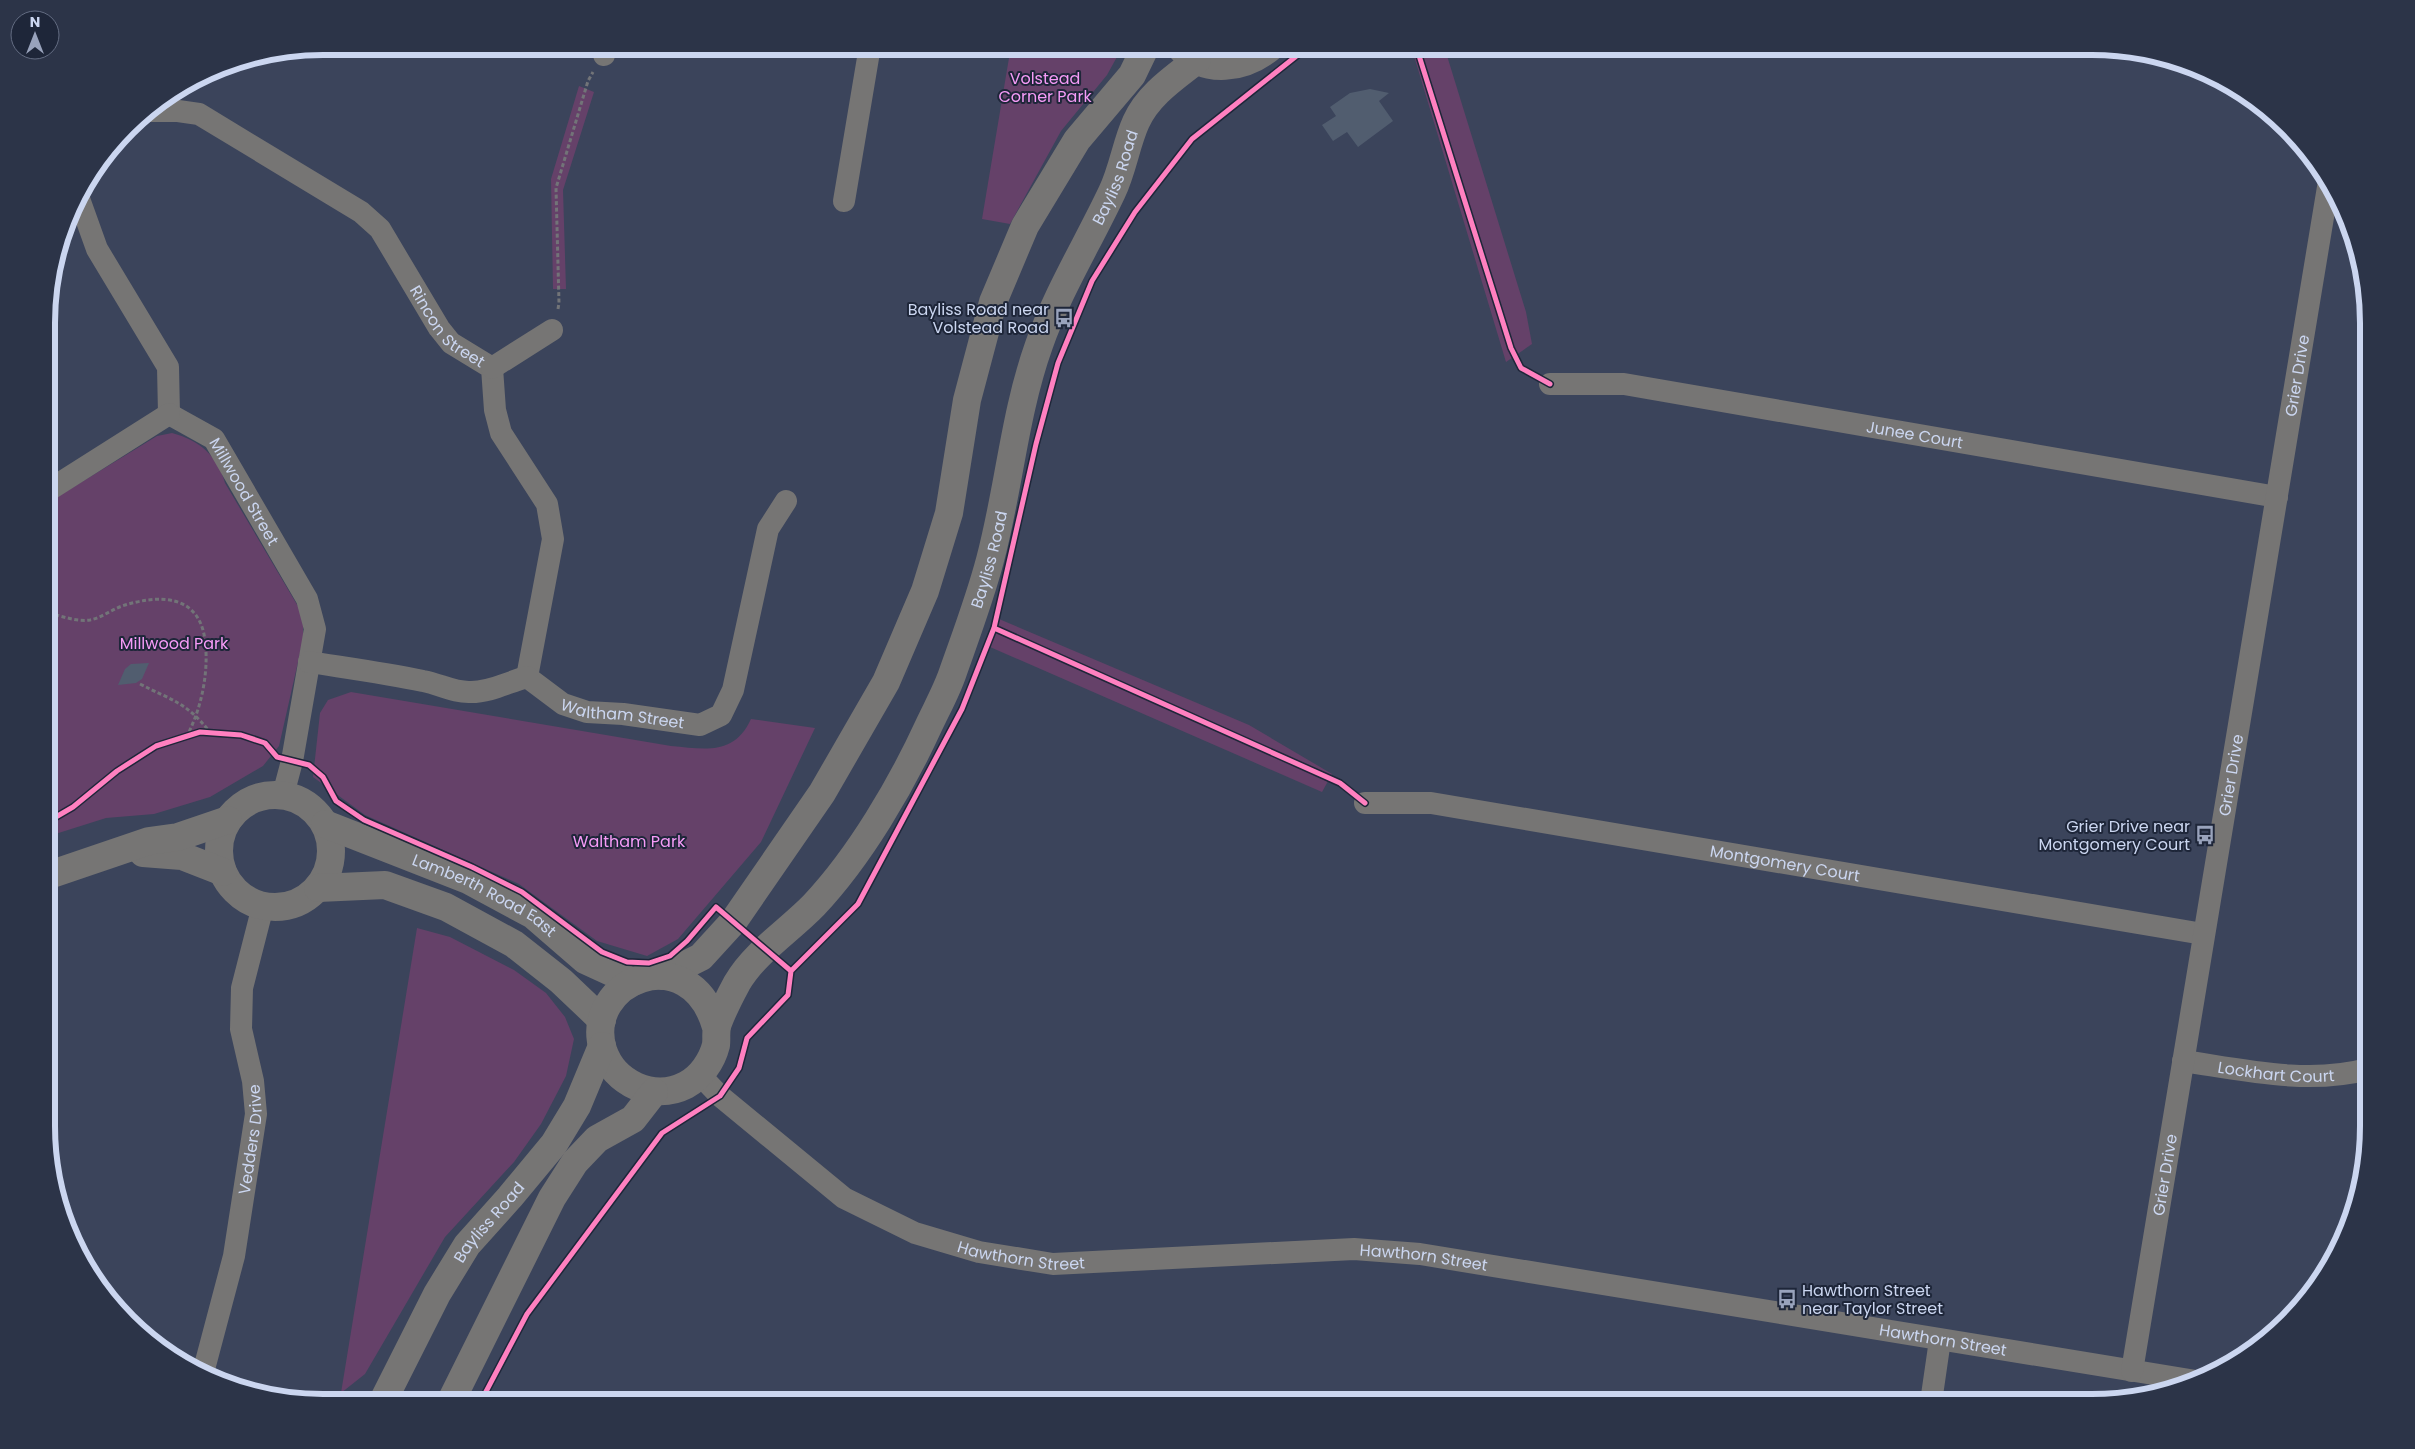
<svg xmlns="http://www.w3.org/2000/svg" width="2415" height="1449" font-family="Poppins,sans-serif">
<style>
.green{fill:#654169}
.building{fill:#515d6f}
.lines{fill:none;stroke-linecap:round;stroke-linejoin:round}
.path{stroke:#727478;stroke-width:3;stroke-dasharray:4 2.5;stroke-linecap:butt}
.minor{stroke:#767574;stroke-width:22}
.tertiary{stroke:#767574;stroke-width:28}
.cycleway-casing{stroke:#1e2639;stroke-width:8}
.cycleway{stroke:#ff80c0;stroke-width:5}
.labels{text-anchor:middle;dominant-baseline:central;stroke-width:4;stroke-linejoin:round;paint-order:stroke}
.park-label{font-size:16px;fill:#f69bf7;stroke:#1e2639}
.street-label{font-size:16px;fill:#cbd6f0;stroke:#1e2639}
.poi-label{font-size:16px;fill:#cbd6f0;stroke:#1e2639;text-anchor:end}
.rim{fill:none;stroke:#cbd6f0;stroke-width:6}
</style>
<rect width="100%" height="100%" fill="#3b445b"/>
<path class="green" d="M 1011,46 L 1123,46 L 1107,75 L 1061,131 L 1010,224 L 982,219 Z
M 1411,46 L 1444,46 L 1526,312 L 1532,344 L 1506,362 Z
M 579,86 L 594,92 L 563,190 L 566,289 L 553,289 L 551,179 Z
M 172,433 C 199,440 218,456 225,483 L 299,608 L 303,625 L 303,640 L 279,746 L 263,766 L 210,797 L 154,814 L 106,818 L 49,836 L 49,502 L 157,436 Z
M 999,619 L 1249,725 L 1332,774 L 1322,792 L 990,647 Z
M 351,692 L 671,746 C 705,749 734,756 751,719 L 815,728 L 761,842 L 678,939 L 647,956 L 597,941 L 519,884 L 365,815 L 313,777 L 320,713 L 328,700 Z
M 417,928 L 450,937 L 514,970 L 546,993 L 565,1017 L 574,1039 L 566,1076 L 541,1124 L 514,1162 L 445,1237 L 365,1374 L 341,1393 Z"/>
<path class="building" d="M 1370,89 L 1389,93 L 1379,101 L 1393,121 L 1358,147 L 1347,132 L 1333,141 L 1322,125 L 1336,116 L 1330,107 L 1350,93 Z
M 149,663 L 142,679 L 136,683 L 118,685 L 125,669 L 131,664 Z"/>
<g class="lines">
<path class="path" d="M 558,309 L 559,303 L 556,188 L 588,81 L 593,72
M 49,613 C 61,616 77,622 90,620 C 101,618 111,610 122,606 C 159,594 199,594 205,640 C 209,671 202,706 188,734
M 140,684 C 171,700 186,702 209,731
M 312,768 L 323,777 L 338,802
M 49,821 C 75,809 94,788 117,771 C 140,753 171,736 200,732 C 211,731 223,733 234,734 C 247,735 265,738 271,751
M 783,964 L 791,971"/>
<g class="minor">
<path d="M 604,55 L 606,46"/>
<path id="s1" d="M 146,111 L 178,111 L 199,114 L 361,212 L 380,229 L 439,328 L 451,343 L 492,368 L 495,410 L 501,433 L 547,504 L 553,539 L 527,677"/>
<path d="M 78,196 L 97,249 L 168,367 L 169,414"/>
<path d="M 844,201 L 870,46"/>
<path d="M 492,368 L 552,330"/>
<path id="s2" d="M 1550,384 L 1624,384 L 2277,497"/>
<path id="s3" d="M 169,414 L 214,439 L 307,599 L 315,629 L 292,761 L 283,795"/>
<path d="M 49,490 L 169,414"/>
<path id="s4" d="M 309,662 C 347,668 385,673 423,681 C 440,684 454,693 471,692 C 491,692 508,682 527,677 L 563,704 L 587,712 L 623,714 L 700,725 L 721,715 L 733,690 L 768,529 L 786,501"/>
<path id="s5" d="M 1365,803 L 1431,803 L 2203,934"/>
<path id="s6" d="M 2183,1061 C 2244,1070 2308,1085 2368,1069"/>
<path id="s7" d="M 700,1075 L 720,1096 L 844,1198 L 915,1233 L 979,1252 L 1053,1264 L 1354,1249 L 1420,1254 L 2196,1381"/>
<path id="s8" d="M 2132,1371 L 2329,181"/>
<path id="s9" d="M 203,1373 L 234,1256 L 256,1114 L 253,1081 L 241,1029 L 242,988 L 263,906"/>
<path d="M 1931,1402 L 1940,1340"/>
</g>
<g class="tertiary">
<path d="M 1179,46 C 1205,76 1245,69 1272,46"/>
<circle cx="275" cy="851" r="56"/>
<path id="s10" d="M 325,824 L 468,880 L 533,915 L 585,960 L 633,982"/>
<path d="M 143,853 L 182,856 L 223,872"/>
<path d="M 49,875 L 149,841 L 178,837 L 228,820"/>
<path d="M 318,888 L 385,885 L 446,907 L 514,944 L 561,981 L 602,1020"/>
<path d="M 663,976 L 701,957 L 733,922 L 822,793 L 886,682 L 925,591 L 949,513 L 967,400 L 993,302 L 1025,226 L 1077,140 L 1132,75 L 1146,46"/>
<path id="s11" d="M 716,1027 C 690,936 582,981 603,1050 C 614,1083 653,1102 686,1085 C 701,1077 712,1061 716,1045 C 717,1037 715,1031 718,1023 C 723,1010 730,996 737,983 C 755,952 790,930 814,905 C 860,856 901,786 929,725 C 937,708 947,690 953,672 C 966,635 980,598 990,560 C 1009,489 1014,415 1039,345 C 1058,291 1088,243 1112,192 C 1123,169 1126,144 1136,122 C 1148,95 1174,78 1197,60"/>
<path id="s12" d="M 382,1403 L 437,1294 L 467,1245 L 510,1197 L 554,1144 L 577,1106 L 602,1046"/>
<path d="M 450,1403 L 552,1198 L 575,1162 L 597,1139 L 633,1119 L 654,1092"/>
</g>
<defs>
<path id="cycleway" d="M 1416,46 L 1511,348 L 1521,368 L 1550,384
M 994,628 L 1340,783 L 1365,803
M 49,821 L 73,807 L 117,771 L 156,746 L 200,732 L 241,735 L 265,743 L 277,757 L 309,765 L 323,777 L 336,801 L 364,820 L 472,867 L 522,892 L 602,952 L 627,962 L 649,963 L 670,956 L 687,941 L 716,907 L 791,971
M 480,1403 L 527,1314 L 662,1133 L 720,1096 L 739,1068 L 747,1038 L 788,995 L 791,971 L 858,904 L 962,709 L 994,628 L 1036,444 L 1058,363 L 1092,281 L 1135,212 L 1192,139 L 1309,46"/>
</defs>
<use href="#cycleway" class="cycleway-casing"/>
<use href="#cycleway" class="cycleway"/>
</g>
<defs>
<symbol id="bus-bare" viewBox="-9 -9 18 18"><path d="M-5-6H5V4H4V6H2V4H-2V6H-4V4H-5ZM-3.5-4V0h7V-4ZM-3.5 1.2v1.5H-2V1.2ZM2 1.2v1.5H3.5V1.2Z" fill="#99a3bc" stroke="#1e2639" stroke-width="2.5" paint-order="stroke"/></symbol>
</defs>
<g fill-rule="evenodd">
<use href="#bus-bare" x="1050" y="304" width="28" height="28"/>
<use href="#bus-bare" x="2191" y="821" width="28" height="28"/>
<use href="#bus-bare" x="1773" y="1285" width="28" height="28"/>
</g>
<g class="labels">
<g class="park-label">
<text x="1045" y="78">Volstead<tspan x="1045" dy="18">Corner Park</tspan></text>
<text x="174" y="643">Millwood Park</text>
<text x="629" y="841">Waltham Park</text>
</g>
<g class="street-label">
<text stroke="none"><textPath href="#s11" startOffset="1316">Bayliss Road</textPath></text>
<text stroke="none"><textPath href="#s1" startOffset="388">Rincon Street</textPath></text>
<text stroke="none"><textPath href="#s8" startOffset="1009">Grier Drive</textPath></text>
<text stroke="none"><textPath href="#s2" startOffset="369">Junee Court</textPath></text>
<text stroke="none"><textPath href="#s3" startOffset="112">Millwood Street</textPath></text>
<text stroke="none"><textPath href="#s11" startOffset="911">Bayliss Road</textPath></text>
<text stroke="none"><textPath href="#s4" startOffset="329">Waltham Street</textPath></text>
<text stroke="none"><textPath href="#s8" startOffset="604">Grier Drive</textPath></text>
<text stroke="none"><textPath href="#s5" startOffset="425">Montgomery Court</textPath></text>
<text stroke="none"><textPath href="#s10" startOffset="175">Lamberth Road East</textPath></text>
<text stroke="none"><textPath href="#s6" startOffset="94">Lockhart Court</textPath></text>
<text stroke="none"><textPath href="#s9" startOffset="239">Vedders Drive</textPath></text>
<text stroke="none"><textPath href="#s8" startOffset="199">Grier Drive</textPath></text>
<text stroke="none"><textPath href="#s12" startOffset="211">Bayliss Road</textPath></text>
<text stroke="none"><textPath href="#s7" startOffset="378">Hawthorn Street</textPath></text>
<text stroke="none"><textPath href="#s7" startOffset="782">Hawthorn Street</textPath></text>
<text stroke="none"><textPath href="#s7" startOffset="1308">Hawthorn Street</textPath></text>
</g>
<g class="poi-label">
<text x="1049" y="309">Bayliss Road near<tspan x="1049" dy="18">Volstead Road</tspan></text>
<text x="2190" y="826">Grier Drive near<tspan x="2190" dy="18">Montgomery Court</tspan></text>
<text x="1802" y="1290" text-anchor="start">Hawthorn Street<tspan x="1802" dy="18">near Taylor Street</tspan></text>
</g>
</g>
<path d="M0 0H2415V1449H0ZM323 55H2092A268 268 0 0 1 2360 323V1126A268 268 0 0 1 2092 1394H323A268 268 0 0 1 55 1126V323A268 268 0 0 1 323 55Z" fill="#2c3448" fill-rule="evenodd"/>
<path class="rim" d="M323 55H2092A268 268 0 0 1 2360 323V1126A268 268 0 0 1 2092 1394H323A268 268 0 0 1 55 1126V323A268 268 0 0 1 323 55Z"/>
<g transform="translate(35 35)"><circle r="24" fill="#1e2639" stroke="#636c82"/>
<path d="M0-4L9 19L0 12L-9 19Z" fill="#99a3bc"/>
<text y="-8" font-size="14" font-weight="bold" text-anchor="middle" fill="#cbd6f0">N</text>
</g>
</svg>
